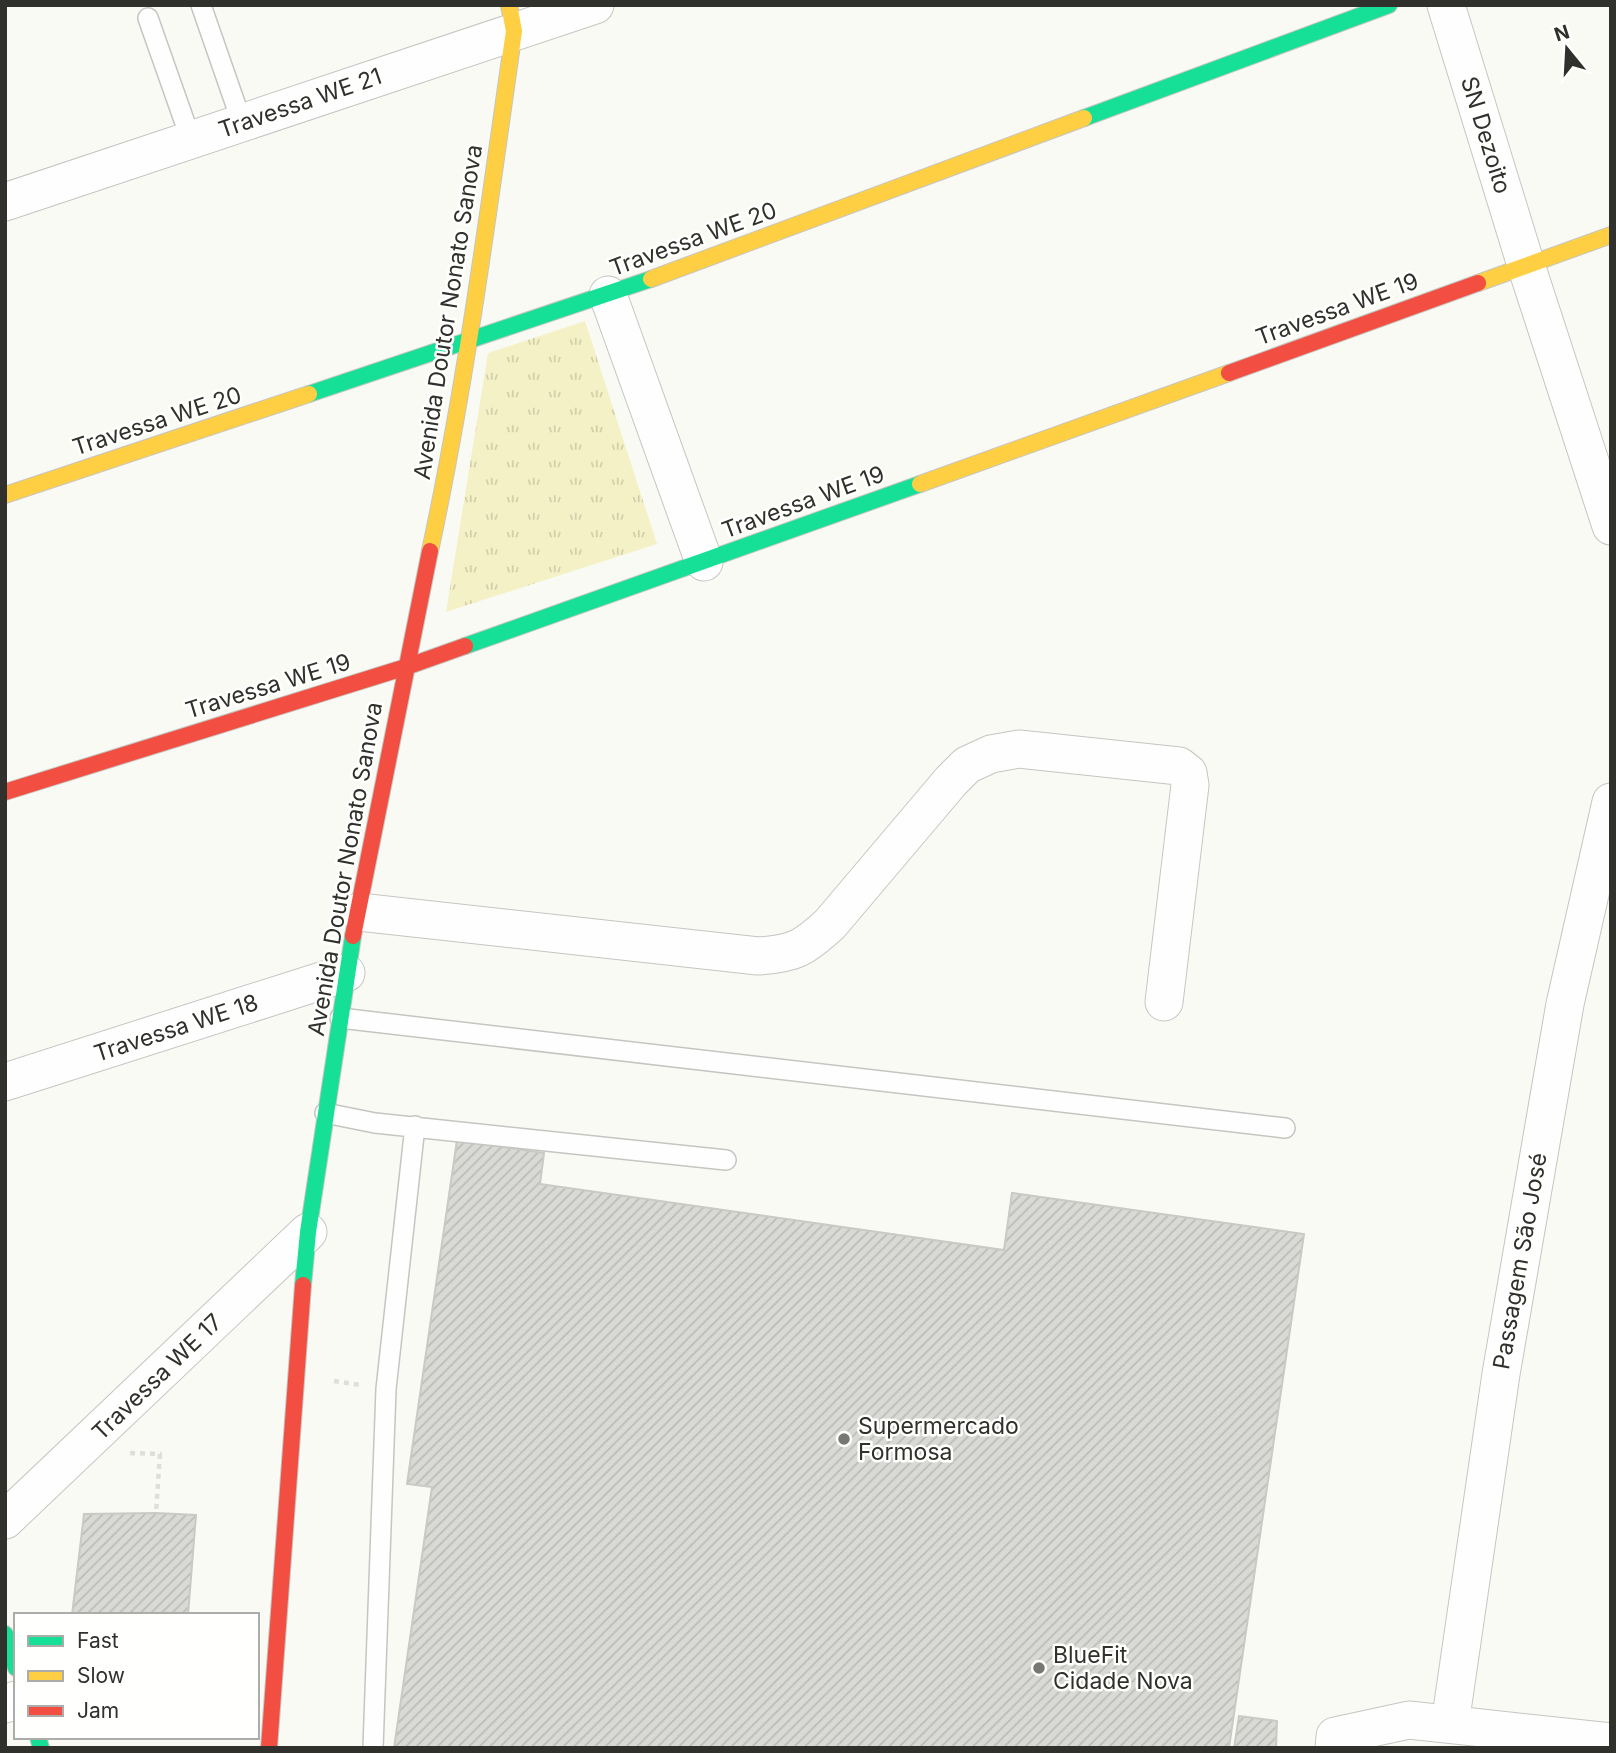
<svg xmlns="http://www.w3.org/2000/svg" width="1616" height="1753" font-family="Inter,sans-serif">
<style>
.grass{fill:url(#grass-tufts)}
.building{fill:url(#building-hatch);stroke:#c9c9c5;stroke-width:2}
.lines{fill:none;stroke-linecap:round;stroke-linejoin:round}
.lane-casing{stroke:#c5c5c1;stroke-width:22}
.street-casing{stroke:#c5c5c1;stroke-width:39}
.fast-casing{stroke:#c5c5c1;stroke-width:18}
.slow-casing{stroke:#c5c5c1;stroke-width:18}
.jam-casing{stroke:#c5c5c1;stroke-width:18}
.path{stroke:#dededd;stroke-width:4.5;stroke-dasharray:5 5;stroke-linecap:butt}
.lane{stroke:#fefefe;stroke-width:19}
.street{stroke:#fefefe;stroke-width:37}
.fast{stroke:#16e098;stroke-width:16}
.slow{stroke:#ffcf43;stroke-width:16}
.jam{stroke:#f24e42;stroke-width:16}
.poi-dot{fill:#777773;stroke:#fffffe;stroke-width:2.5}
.labels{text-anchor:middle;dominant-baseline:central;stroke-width:5;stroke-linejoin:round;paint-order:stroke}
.street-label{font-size:23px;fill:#30302d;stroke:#fffffe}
.poi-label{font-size:23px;fill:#30302d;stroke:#fffffe;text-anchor:start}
</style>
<defs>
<pattern id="grass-tufts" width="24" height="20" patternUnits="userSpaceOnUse" patternTransform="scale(1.75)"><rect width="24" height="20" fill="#f4f1c6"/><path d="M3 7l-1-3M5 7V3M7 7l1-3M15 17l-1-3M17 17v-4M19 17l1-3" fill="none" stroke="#d2cfaa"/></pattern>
<pattern id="building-hatch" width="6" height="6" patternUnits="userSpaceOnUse" patternTransform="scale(1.75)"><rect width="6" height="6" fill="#d9d9d6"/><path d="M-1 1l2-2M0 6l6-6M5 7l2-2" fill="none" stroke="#bbbbb8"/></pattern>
</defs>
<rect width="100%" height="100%" fill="#fafaf5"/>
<path class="grass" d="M 585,321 L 657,544 L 446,612 L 488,353 Z"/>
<path class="building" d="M 457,1140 L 544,1153 L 540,1184 L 1004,1250 L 1012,1193 L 1304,1234 L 1229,1748 L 394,1748 L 432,1487 L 407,1484 Z
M 156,1513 L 196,1515 L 188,1615 L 72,1615 L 84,1514 Z
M 1239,1716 L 1277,1721 L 1276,1748 L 1234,1748 Z"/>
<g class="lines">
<defs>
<path id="lane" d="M 201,5 L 242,123
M 148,18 L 191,140
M 340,1018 L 1285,1128
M 325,1113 L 375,1123 L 726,1160
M 373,1748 L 386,1389 L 415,1126"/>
<path id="street" d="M 1446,5 L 1526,265 L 1611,526
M 5,202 L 595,5
M 608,295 L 704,562
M 359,912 L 758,956 C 794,954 804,948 830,924 L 951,781 L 967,765 L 991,754 L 1019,749 L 1179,766 L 1188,773 L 1190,785 L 1164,1002
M 5,1082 L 346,973
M 5,1520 L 308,1232
M 5,1704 L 16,1700
M 1450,1724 L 1501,1374 L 1565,1004 L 1611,802
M 1334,1748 L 1335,1736 L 1409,1720 L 1611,1742"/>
<path id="fast" d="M 1084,118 L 1389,5
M 309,394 L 651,279
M 465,646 L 920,484
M 303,1285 L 308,1232 L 353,936
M 5,1634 L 16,1668
M 38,1737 L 41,1748"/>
<path id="slow" d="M 651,279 L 1084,118
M 1478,283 L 1611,235
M 920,484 L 1229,373
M 5,495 L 309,394
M 430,551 C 467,379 489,205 514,31 L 509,5"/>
<path id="jam" d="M 1229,373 L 1478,283
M 5,792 L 406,667 L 465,646
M 353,936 L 430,551
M 269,1748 L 303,1285"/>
</defs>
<use href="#lane" class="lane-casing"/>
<use href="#street" class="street-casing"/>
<use href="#fast" class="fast-casing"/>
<use href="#slow" class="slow-casing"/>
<use href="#jam" class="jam-casing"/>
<path class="path" d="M 334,1381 L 360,1385
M 130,1453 L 160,1454 L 156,1513"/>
<use href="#lane" class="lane"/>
<use href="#street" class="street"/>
<use href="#fast" class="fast"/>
<use href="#slow" class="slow"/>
<use href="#jam" class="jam"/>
</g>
<g class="poi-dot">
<circle cx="844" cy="1439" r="7"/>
<circle cx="1039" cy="1668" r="7"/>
</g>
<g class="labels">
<g class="street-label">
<text transform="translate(300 103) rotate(-19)">Travessa WE 21</text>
<text transform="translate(1486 135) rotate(73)">SN Dezoito</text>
<text transform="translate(693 239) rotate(-20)">Travessa WE 20</text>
<text transform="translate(1337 309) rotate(-20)">Travessa WE 19</text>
<text transform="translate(448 312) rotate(-81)">Avenida Doutor Nonato Sanova</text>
<text transform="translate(157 421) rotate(-18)">Travessa WE 20</text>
<text transform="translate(803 502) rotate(-20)">Travessa WE 19</text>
<text transform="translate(268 686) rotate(-17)">Travessa WE 19</text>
<text transform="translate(345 869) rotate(-80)">Avenida Doutor Nonato Sanova</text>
<text transform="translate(176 1028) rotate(-18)">Travessa WE 18</text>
<text transform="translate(1520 1261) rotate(-80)">Passagem São José</text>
<text transform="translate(157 1377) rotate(-44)">Travessa WE 17</text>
</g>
<g class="poi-label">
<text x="858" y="1426">Supermercado<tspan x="858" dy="26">Formosa</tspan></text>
<text x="1053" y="1655">BlueFit<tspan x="1053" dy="26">Cidade Nova</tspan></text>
</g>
</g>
<rect width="1616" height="1753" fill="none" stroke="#30302d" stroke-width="14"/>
<rect x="14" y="1613" width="245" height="126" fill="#fffffe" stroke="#acacaa" stroke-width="2"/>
<rect x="28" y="1636" width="35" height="10" fill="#16e098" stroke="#acacaa" stroke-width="2"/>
<text x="77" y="1648" font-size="21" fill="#30302d">Fast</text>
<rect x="28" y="1671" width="35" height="10" fill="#ffcf43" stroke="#acacaa" stroke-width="2"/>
<text x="77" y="1683" font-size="21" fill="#30302d">Slow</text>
<rect x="28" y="1706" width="35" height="10" fill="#f24e42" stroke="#acacaa" stroke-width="2"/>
<text x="77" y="1718" font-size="21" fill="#30302d">Jam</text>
<g transform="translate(1567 49) rotate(342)" stroke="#fffffe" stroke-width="5" paint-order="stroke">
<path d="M0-5L12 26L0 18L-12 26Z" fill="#30302d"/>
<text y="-10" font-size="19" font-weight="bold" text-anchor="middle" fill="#30302d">N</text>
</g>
</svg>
